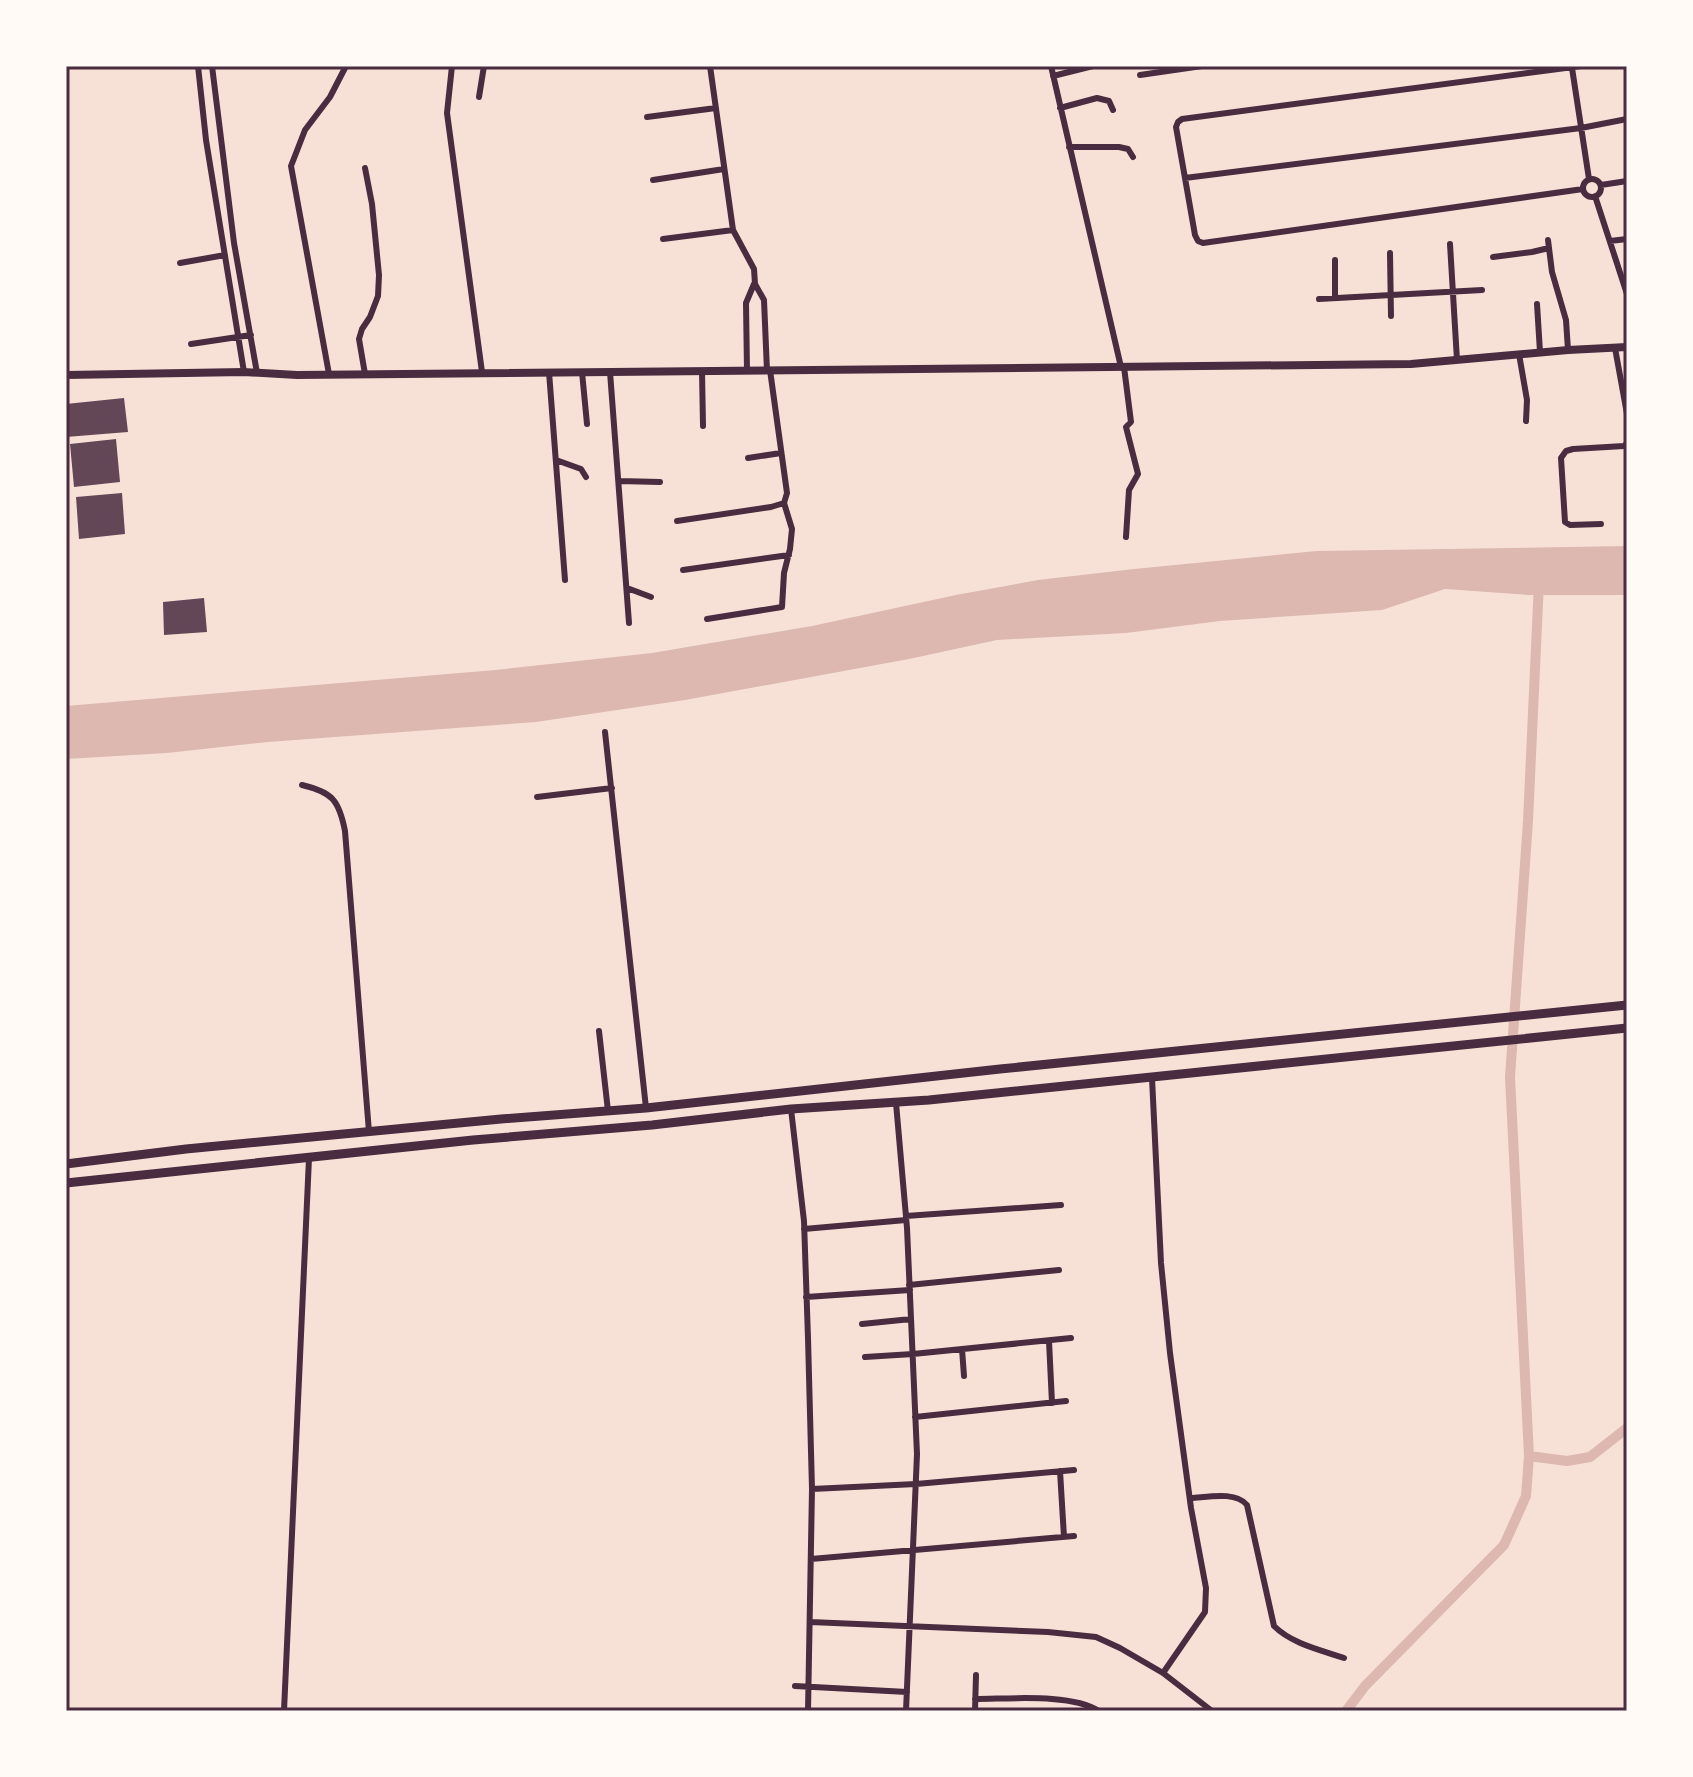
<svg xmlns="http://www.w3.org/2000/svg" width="1693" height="1777" font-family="Mulish,sans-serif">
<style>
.water{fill:#dcb8b0}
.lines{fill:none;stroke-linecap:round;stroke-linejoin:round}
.canal{stroke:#dcb8b0;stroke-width:10}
.building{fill:#644757}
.minor{stroke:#4a2c40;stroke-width:6}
.secondary{stroke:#4a2c40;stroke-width:8}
.primary{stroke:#4a2c40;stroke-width:9}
.neatline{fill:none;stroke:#4a2c40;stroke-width:3}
</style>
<rect width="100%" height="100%" fill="#f7e1d7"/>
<path class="water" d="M 1627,546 L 1627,595 L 1528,595 L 1445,589 L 1382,610 L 1220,621 L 1126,633 L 997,640 L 909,659 L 685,700 L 536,722 L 268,742 L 167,753 L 66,759 L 66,706 L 495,670 L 652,653 L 812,626 L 956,595 L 1038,580 L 1134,569 L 1317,551 Z"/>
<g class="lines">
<path class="canal" d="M 1529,1456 L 1567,1461 L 1590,1457 L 1627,1428
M 1346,1711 L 1365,1686 L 1504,1545 L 1526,1496 L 1529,1456 L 1510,1077 L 1528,821 L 1539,582"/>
</g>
<path class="building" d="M 124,398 L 128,432 L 66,437 L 66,404 Z
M 116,439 L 120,482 L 74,487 L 70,444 Z
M 122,493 L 125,534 L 79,539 L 76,497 Z
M 204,598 L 207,632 L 164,635 L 163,602 Z"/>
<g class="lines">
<path class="minor" d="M 198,66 L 206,140 L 244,372
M 212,66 L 234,243 L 257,373
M 452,66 L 447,113 L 482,372
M 710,66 L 733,230 L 754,269 L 755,284 L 764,300 L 767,371
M 1051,66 L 1121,367
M 1581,66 L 1182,119 L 1178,122 L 1176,127 L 1195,235 L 1198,241 L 1203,243 L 1583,189
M 1572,68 L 1589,179
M 1140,75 L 1202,66
M 1053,76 L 1093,66
M 479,97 L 484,66
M 1060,108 L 1097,98 L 1109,101 L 1113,110
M 647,117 L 716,108
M 1069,147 L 1119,147 L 1128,149 L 1133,157
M 365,168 L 372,204 L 379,275 L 378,296 L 370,317 L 362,329 L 359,339 L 365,374
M 1185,178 L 1581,128 L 1627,119
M1583 188a9 9 0 1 1 18 0a9 9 0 1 1-18 0Z
M 653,180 L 724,169
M 1601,185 L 1627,181
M 1595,196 L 1627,294
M 663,239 L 733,230
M 1548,240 L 1552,272 L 1566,320 L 1568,350
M 1610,241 L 1627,239
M 1450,244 L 1457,360
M 1390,253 L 1391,316
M 1493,257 L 1532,252 L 1549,248
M 180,263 L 225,255
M 1335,298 L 1335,260
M 1319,299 L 1482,290
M 1537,304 L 1540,352
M 191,344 L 251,335
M 1615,348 L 1627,414
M 1519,354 L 1527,400 L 1526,421
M 1124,367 L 1131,422 L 1126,427 L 1138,474 L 1129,490 L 1126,537
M 702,371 L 703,426
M 747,371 L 746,303 L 754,284
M 549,372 L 565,580
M 582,372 L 587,424
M 610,372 L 629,623
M 329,374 L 291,166 L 305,130 L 330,97 L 346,66
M 748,458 L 781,453
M 556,460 L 581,469 L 586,477
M 619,481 L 660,482
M 677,521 L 771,507 L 784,503 L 787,493 L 770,370
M 1601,524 L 1570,525 L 1565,522 L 1561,458 L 1566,451 L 1573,449 L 1624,446 L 1627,443
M 683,570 L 789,555
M 627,588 L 651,597
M 707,619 L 782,607 L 784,573 L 790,549 L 792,529 L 784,503
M 605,732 L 646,1108
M 302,785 C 332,792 339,800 345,831 L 369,1132
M 537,797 L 612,788
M 599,1031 L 608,1111
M 1152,1078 L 1161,1263 L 1170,1353 L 1191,1508 L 1206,1588 L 1205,1612 L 1163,1673
M 896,1103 L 907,1228 L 917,1454 L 906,1711
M 791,1109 L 804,1221 L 808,1338 L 812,1489 L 808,1711
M 906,1216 L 1061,1205
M 804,1229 L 906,1220
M 909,1285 L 1059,1270
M 806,1297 L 910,1290
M 862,1324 L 911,1319
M 1049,1341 L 1052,1403
M 962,1349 L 964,1376
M 865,1357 L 913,1354 L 1071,1338
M 915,1417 L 1066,1401
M 1060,1471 L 1064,1537
M 812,1489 L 916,1484 L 1074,1470
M 1191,1498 C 1208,1497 1236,1491 1247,1505 L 1274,1626 C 1292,1644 1321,1650 1344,1658
M 811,1559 L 1074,1536
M 810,1622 L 1048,1632 L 1096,1637 L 1120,1648 L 1163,1673 L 1212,1711
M 795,1686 L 907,1692
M 975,1699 C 1009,1699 1071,1693 1099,1711
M 284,1711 L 309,1158
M 975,1711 L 976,1675"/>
<path class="secondary" d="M 66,375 L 244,372 L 297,375 L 1411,364 L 1568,350 L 1627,347"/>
<path class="primary" d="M 66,1164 L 186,1149 L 501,1119 L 646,1108 L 1000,1069 L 1627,1005
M 66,1183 L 473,1140 L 652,1125 L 791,1109 L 929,1100 L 1627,1028"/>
</g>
<rect width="1693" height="1777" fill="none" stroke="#fffaf5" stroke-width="136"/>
<rect x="68" y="68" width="1557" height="1641" class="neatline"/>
</svg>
